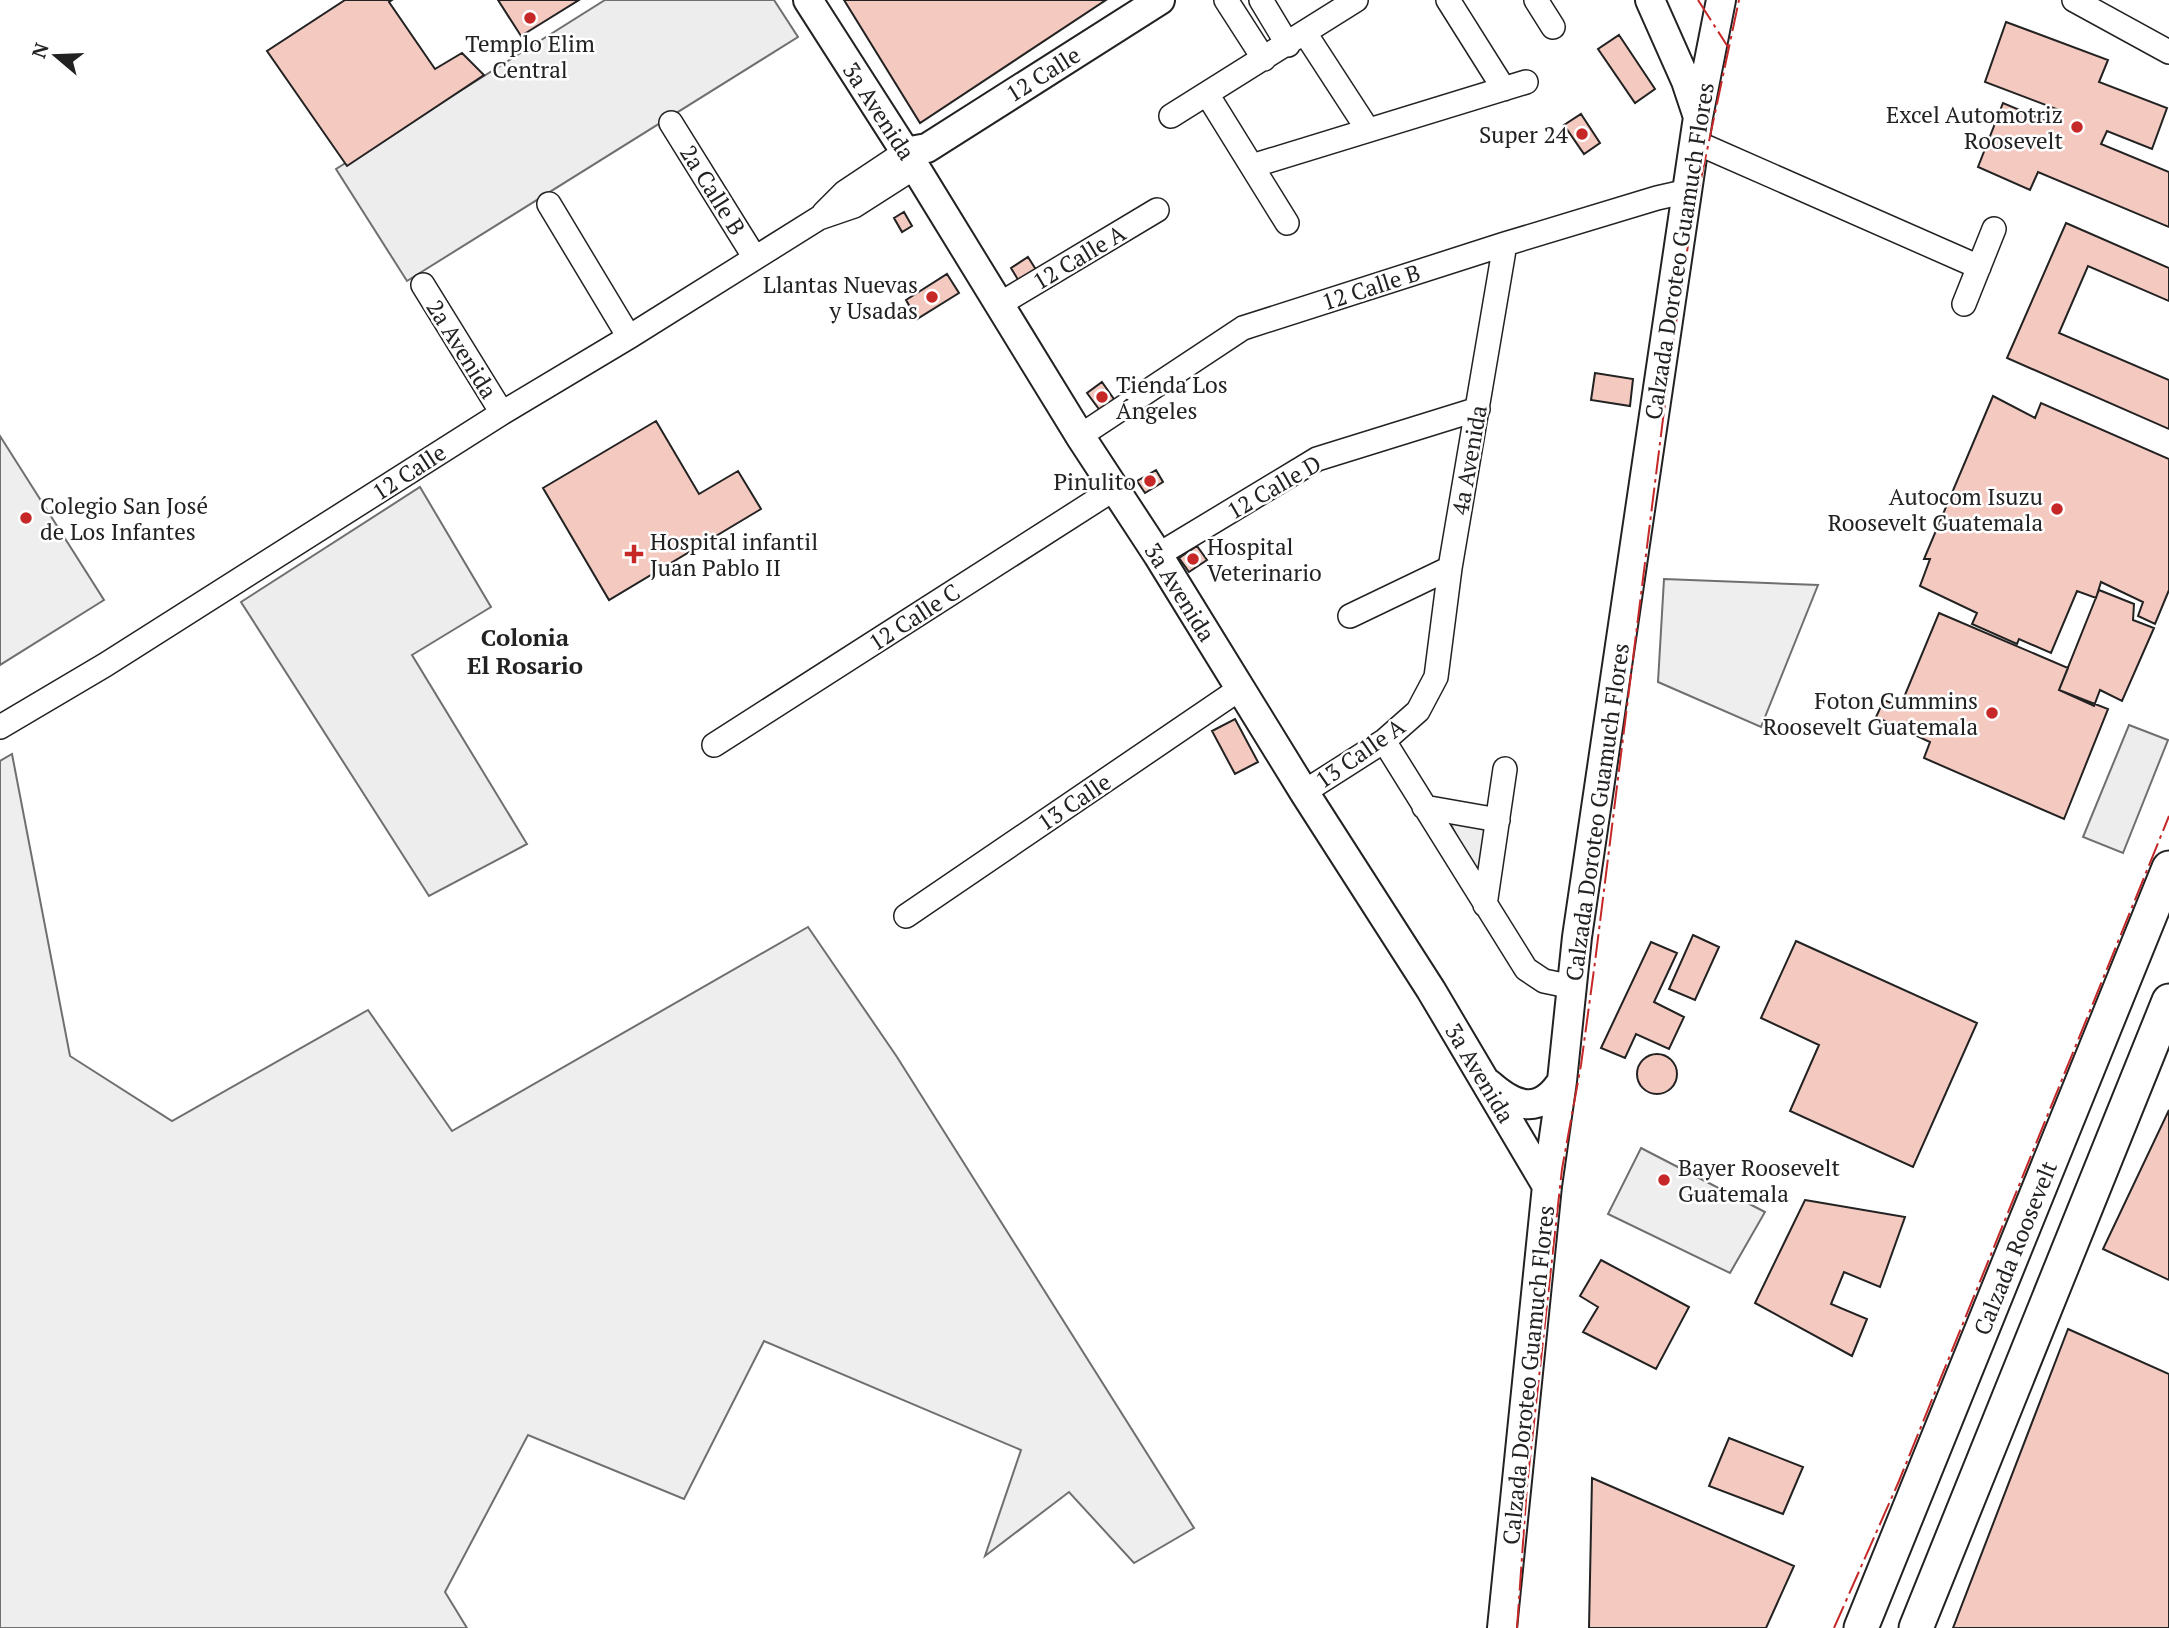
<svg xmlns="http://www.w3.org/2000/svg" width="2169" height="1628" font-family="'PT Serif',serif">
<style>
.green{fill:#eee;stroke:#6f6f6f;stroke-width:2}
.parking{fill:#ededed;stroke:#6f6f6f;stroke-width:2}
.building{fill:#f3c9c0;stroke:#222;stroke-width:2}
.lines{fill:none;stroke-linecap:round;stroke-linejoin:round}
.minor-casing{stroke:#222;stroke-width:26}
.major-casing{stroke:#222;stroke-width:32}
.highway-casing{stroke:#222;stroke-width:37}
.minor{stroke:#fff;stroke-width:23}
.major{stroke:#fff;stroke-width:28}
.highway{stroke:#fff;stroke-width:33}
.power{stroke:#c62828;stroke-width:2;stroke-dasharray:24 5 3.5 5;stroke-linecap:butt}
.poi-dot{fill:#c62828;stroke:#fff;stroke-width:2.5}
.labels{text-anchor:middle;dominant-baseline:central;stroke-width:5;stroke-linejoin:round;paint-order:stroke}
.poi-label{font-size:23px;fill:#222;stroke:#fff;text-anchor:end}
.street-label{font-size:23px;fill:#222;stroke:#fff}
.neighbourhood-label{font-size:24px;font-weight:bold;fill:#222;stroke:#fff}
</style>
<rect width="100%" height="100%" fill="#fff"/>
<path class="green" d="M 0,436 L 104,600 L 0,665 Z
M 1664,579 L 1818,585 L 1761,727 L 1658,682 Z
M 12,754 L 70,1056 L 172,1121 L 368,1010 L 452,1131 L 808,927 L 897,1057 L 1194,1528 L 1134,1563 L 1069,1492 L 985,1556 L 1021,1450 L 764,1341 L 684,1499 L 528,1435 L 445,1592 L 467,1628 L 0,1628 L 0,761 Z
M 1448,819 L 1486,826 L 1478,877 Z
M 1641,1148 L 1765,1212 L 1730,1273 L 1608,1214 Z"/>
<path class="parking" d="M 605,0 L 774,0 L 798,37 L 407,281 L 336,169 Z
M 420,487 L 491,607 L 412,655 L 527,844 L 429,896 L 241,602 Z
M 2129,725 L 2168,740 L 2123,853 L 2083,837 Z"/>
<path class="building" d="M 345,0 L 392,0 L 389,2 L 435,69 L 462,53 L 484,75 L 347,166 L 267,51 Z
M 498,0 L 579,0 L 521,36 Z
M 844,0 L 1106,0 L 920,123 Z
M 2006,22 L 2108,60 L 2099,82 L 2167,108 L 2152,149 L 2107,131 L 2101,144 L 2169,172 L 2169,227 L 2038,172 L 2030,190 L 1978,167 L 2003,103 L 2053,124 L 2059,110 L 1985,82 Z
M 1619,35 L 1655,89 L 1635,103 L 1598,49 Z
M 1581,114 L 1600,143 L 1584,154 L 1564,125 Z
M 904,212 L 912,226 L 902,232 L 894,218 Z
M 2066,223 L 2169,268 L 2169,301 L 2088,266 L 2059,333 L 2169,380 L 2169,429 L 2007,358 Z
M 1028,257 L 1040,276 L 1023,288 L 1011,268 Z
M 947,274 L 959,293 L 917,319 L 906,300 Z
M 1595,373 L 1633,379 L 1630,406 L 1591,400 Z
M 1102,382 L 1116,402 L 1101,412 L 1087,393 Z
M 1993,396 L 2035,418 L 2041,403 L 2169,459 L 2169,590 L 2155,624 L 2138,616 L 2143,602 L 2101,582 L 2096,598 L 2077,591 L 2051,653 L 2019,639 L 2017,644 L 1972,624 L 1977,613 L 1920,586 L 1930,559 L 1924,559 Z
M 656,421 L 699,494 L 738,471 L 761,509 L 609,600 L 543,488 Z
M 1156,470 L 1163,482 L 1145,493 L 1137,481 Z
M 1197,546 L 1207,560 L 1189,572 L 1179,558 Z
M 2099,590 L 2134,604 L 2133,620 L 2154,628 L 2122,701 L 2100,690 L 2094,706 L 2059,690 Z
M 1939,613 L 2068,668 L 2059,690 L 2108,709 L 2064,819 L 1924,758 L 1930,742 L 1876,717 L 1884,700 L 1900,707 Z
M 1235,719 L 1258,762 L 1235,774 L 1212,731 Z
M 1693,935 L 1719,947 L 1695,1000 L 1669,989 Z
M 1796,941 L 1977,1023 L 1913,1167 L 1790,1111 L 1819,1045 L 1761,1018 Z
M 1651,942 L 1677,953 L 1654,1002 L 1684,1017 L 1669,1049 L 1636,1034 L 1625,1058 L 1601,1048 Z
M1637 1074a20 20 0 1 1 40 0a20 20 0 1 1-40 0Z
M 2169,1110 L 2169,1280 L 2103,1249 Z
M 1805,1200 L 1905,1217 L 1880,1287 L 1844,1272 L 1831,1304 L 1867,1319 L 1852,1356 L 1755,1303 Z
M 1601,1260 L 1689,1307 L 1656,1369 L 1583,1332 L 1598,1307 L 1580,1296 Z
M 2068,1329 L 2169,1374 L 2169,1628 L 1953,1628 Z
M 1729,1438 L 1803,1467 L 1783,1514 L 1709,1486 Z
M 1592,1478 L 1794,1566 L 1766,1628 L 1589,1628 Z"/>
<g class="lines">
<defs>
<path id="minor" d="M 1226,0 L 1264,59
M 1261,0 L 1288,45
M 1448,0 L 1504,89
M 1536,0 L 1553,27
M 2074,0 L 2169,52
M 1305,33 L 1368,130
M 1207,94 L 1287,223
M 1171,116 L 1356,0
M 671,123 L 755,258
M 1695,142 L 1979,267
M 1252,166 L 1526,82
M 549,204 L 629,337
M 824,213 L 845,192 L 905,152
M 423,285 L 502,413
M 1000,304 L 1157,210
M 1964,304 L 1994,229
M 1080,436 L 1243,328 L 1505,244 L 1657,198 L 1688,191
M 1158,555 L 1317,459 L 1478,409
M 1350,616 L 1450,568
M 0,727 L 105,665 L 502,413 L 629,337 L 819,218 L 854,206 L 915,167
M 1384,741 L 1526,969 L 1544,981 L 1573,987
M 714,745 L 1114,489
M 1304,792 L 1384,741 L 1418,711 L 1436,677 L 1450,568 L 1505,244
M 1424,807 L 1498,820
M 1485,905 L 1505,769
M 906,916 L 1241,688"/>
<path id="major" d="M 808,0 L 915,167 L 1080,436 L 1158,555 L 1304,792 L 1431,990 L 1547,1186
M 1650,0 L 1686,81 L 1697,114
M 905,152 L 927,148 L 1160,0
M 1489,1084 C 1516,1108 1540,1115 1562,1081
M 1502,1628 L 1547,1186 L 1562,1081 L 1577,937 L 1698,117 L 1721,0"/>
<path id="highway" d="M 1861,1628 L 2169,868
M 1916,1628 L 2169,1001"/>
</defs>
<use href="#minor" class="minor-casing"/>
<use href="#major" class="major-casing"/>
<use href="#highway" class="highway-casing"/>
<use href="#minor" class="minor"/>
<use href="#major" class="major"/>
<use href="#highway" class="highway"/>
<path class="power" d="M 1698,0 L 1728,47
M 1517,1628 L 1527,1486 L 1562,1169 L 1581,1065 L 1595,962 L 1671,355 L 1691,226 L 1739,0
M 1834,1628 L 1899,1481 L 2169,816"/>
</g>
<g class="poi-dot">
<circle cx="530" cy="18" r="7"/>
<circle cx="2077" cy="127" r="7"/>
<circle cx="1582" cy="134" r="7"/>
<circle cx="932" cy="297" r="7"/>
<circle cx="1102" cy="397" r="7"/>
<circle cx="1150" cy="481" r="7"/>
<circle cx="2057" cy="509" r="7"/>
<circle cx="26" cy="518" r="7"/>
<path d="M630.5 543.5h7v7h7v7h-7v7h-7v-7h-7v-7h7z"/>
<circle cx="1193" cy="559" r="7"/>
<circle cx="1992" cy="713" r="7"/>
<circle cx="1664" cy="1180" r="7"/>
</g>
<g class="labels">
<g class="poi-label">
<text x="530" y="43" text-anchor="middle">Templo Elim<tspan x="530" dy="26">Central</tspan></text>
<text x="2063" y="114">Excel Automotriz<tspan x="2063" dy="26">Roosevelt</tspan></text>
<text x="1568" y="134">Super 24</text>
<text x="918" y="284">Llantas Nuevas<tspan x="918" dy="26">y Usadas</tspan></text>
<text x="1116" y="384" text-anchor="start">Tienda Los<tspan x="1116" dy="26">Ángeles</tspan></text>
<text x="1136" y="481">Pinulito</text>
<text x="2043" y="496">Autocom Isuzu<tspan x="2043" dy="26">Roosevelt Guatemala</tspan></text>
<text x="40" y="505" text-anchor="start">Colegio San José<tspan x="40" dy="26">de Los Infantes</tspan></text>
<text x="650" y="541" text-anchor="start">Hospital infantil<tspan x="650" dy="26">Juan Pablo II</tspan></text>
<text x="1207" y="546" text-anchor="start">Hospital<tspan x="1207" dy="26">Veterinario</tspan></text>
<text x="1978" y="700">Foton Cummins<tspan x="1978" dy="26">Roosevelt Guatemala</tspan></text>
<text x="1678" y="1167" text-anchor="start">Bayer Roosevelt<tspan x="1678" dy="26">Guatemala</tspan></text>
</g>
<g class="street-label">
<text transform="translate(1043 74) rotate(-32)">12 Calle</text>
<text transform="translate(879 111) rotate(57)">3a Avenida</text>
<text transform="translate(713 190) rotate(58)">2a Calle B</text>
<text transform="translate(1679 251) rotate(-81)">Calzada Doroteo Guamuch Flores</text>
<text transform="translate(1079 257) rotate(-31)">12 Calle A</text>
<text transform="translate(1371 287) rotate(-18)">12 Calle B</text>
<text transform="translate(462 349) rotate(58)">2a Avenida</text>
<text transform="translate(1469 460) rotate(-80)">4a Avenida</text>
<text transform="translate(409 472) rotate(-33)">12 Calle</text>
<text transform="translate(1274 487) rotate(-30)">12 Calle D</text>
<text transform="translate(1180 592) rotate(58)">3a Avenida</text>
<text transform="translate(914 617) rotate(-33)">12 Calle C</text>
<text transform="translate(1360 753) rotate(-35)">13 Calle A</text>
<text transform="translate(1074 802) rotate(-34)">13 Calle</text>
<text transform="translate(1597 812) rotate(-82)">Calzada Doroteo Guamuch Flores</text>
<text transform="translate(1480 1073) rotate(59)">3a Avenida</text>
<text transform="translate(2015 1248) rotate(-68)">Calzada Roosevelt</text>
<text transform="translate(1528 1375) rotate(-84)">Calzada Doroteo Guamuch Flores</text>
</g>
<g class="neighbourhood-label">
<text x="525" y="637">Colonia<tspan x="525" dy="28">El Rosario</tspan></text>
</g>
</g>
<g transform="translate(56 56) rotate(289)" stroke="#ffffff" stroke-width="5" paint-order="stroke">
<path d="M0-5L12 26L0 18L-12 26Z" fill="#222222"/>
<text y="-10" font-size="19" font-weight="bold" text-anchor="middle" fill="#222222">N</text>
</g>
</svg>
